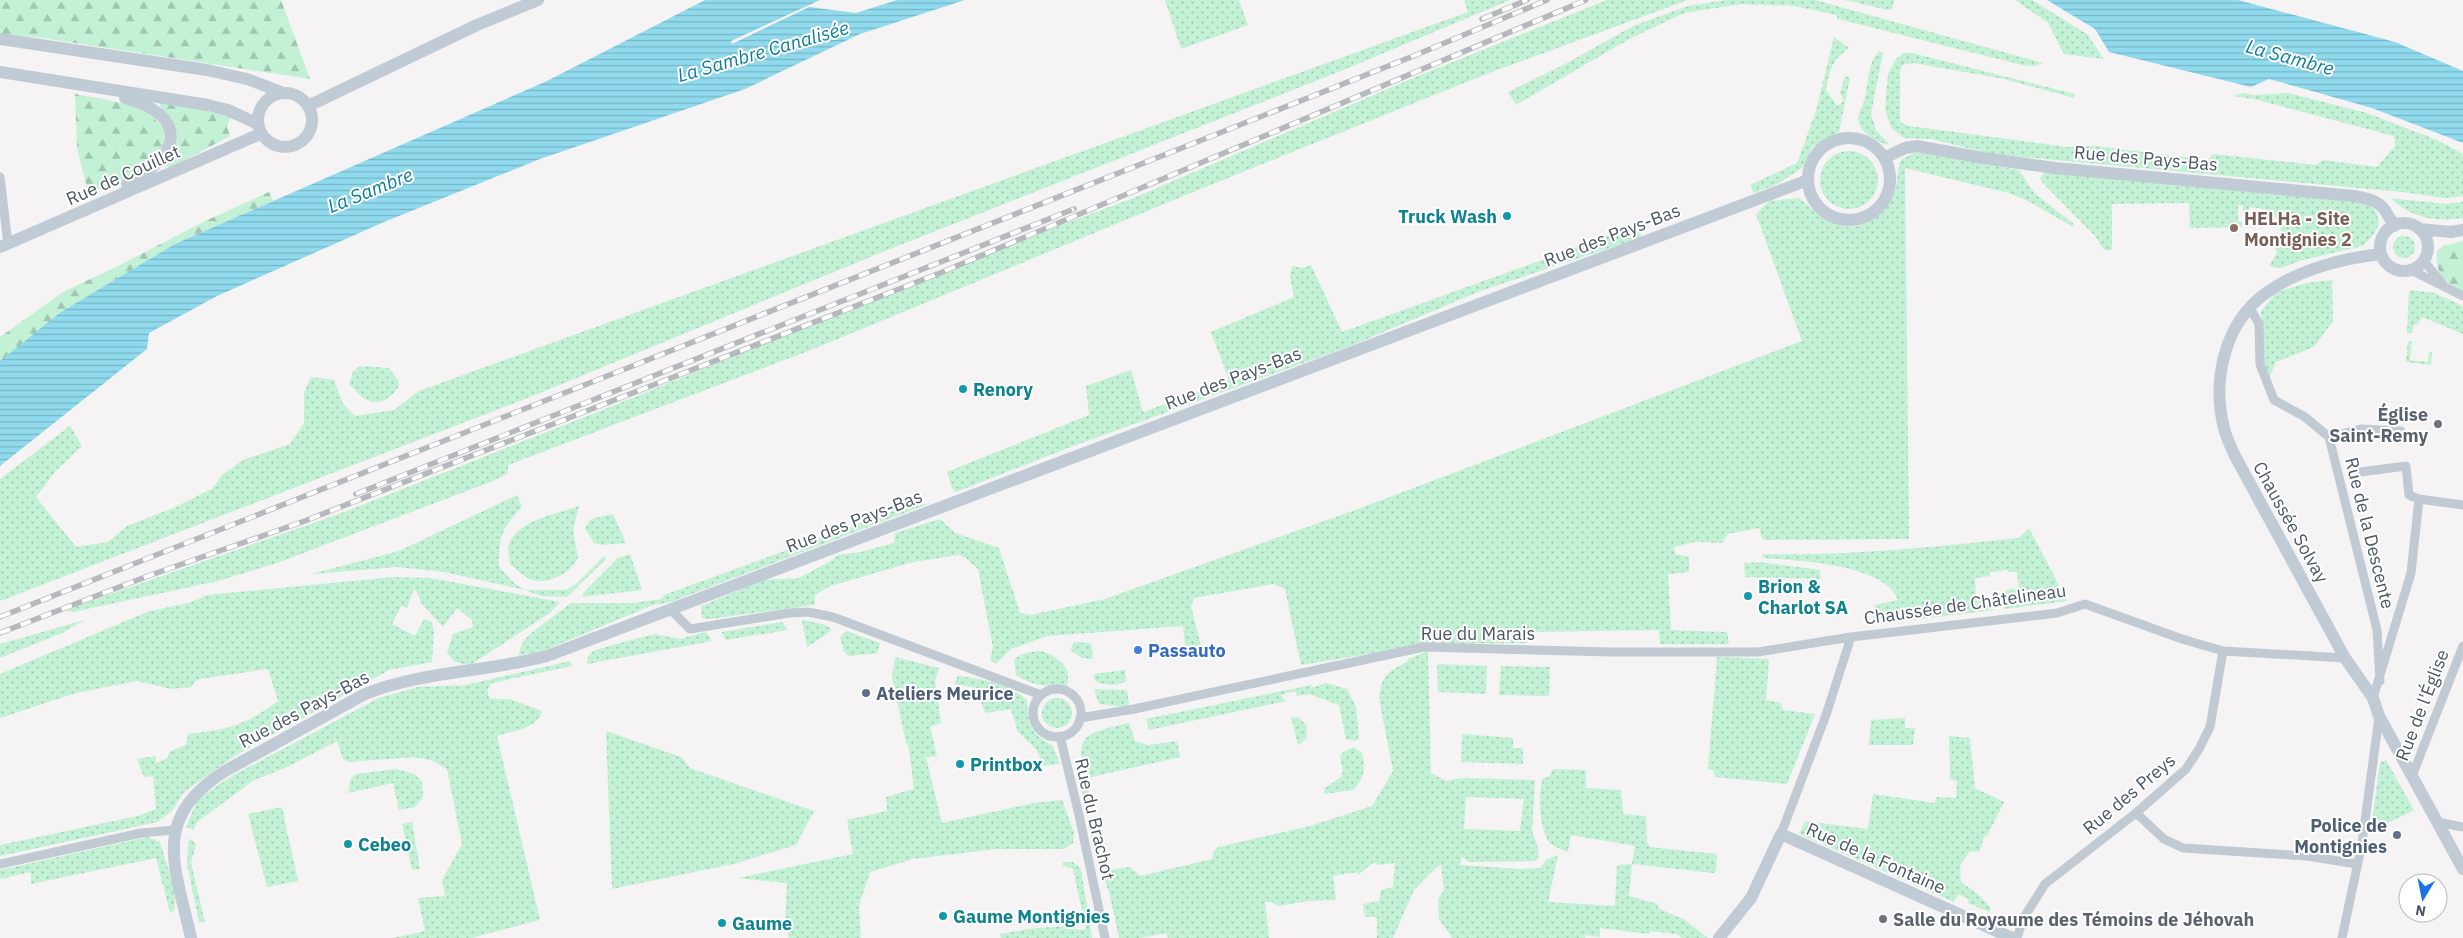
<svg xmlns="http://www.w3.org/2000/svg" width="2463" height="938" font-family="'IBM Plex Sans',sans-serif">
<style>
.grass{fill:url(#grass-dots);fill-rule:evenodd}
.forest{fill:url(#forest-firs)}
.water{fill:url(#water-rules)}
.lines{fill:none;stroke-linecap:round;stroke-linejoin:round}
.street{stroke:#c1cad2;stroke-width:9}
.secondary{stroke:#c1cbd6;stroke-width:12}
.rail-casing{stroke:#b5b8bd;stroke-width:5.5}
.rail{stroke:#fff;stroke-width:4;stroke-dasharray:11;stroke-linecap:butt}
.culture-dot{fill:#0f9aa8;stroke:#fff;stroke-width:2}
.education-dot{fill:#8d6e63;stroke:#fff;stroke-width:2}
.worship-dot{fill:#6b7280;stroke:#fff;stroke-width:2}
.shop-dot{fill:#3f7fe0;stroke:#fff;stroke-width:2}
.service-dot{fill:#5c6f8a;stroke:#fff;stroke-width:2}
.labels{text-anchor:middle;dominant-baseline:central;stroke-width:4;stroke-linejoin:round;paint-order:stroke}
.street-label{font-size:18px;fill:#4a5661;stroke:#fff}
.culture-label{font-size:18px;font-weight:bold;fill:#0d838f;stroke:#fff;text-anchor:start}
.education-label{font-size:18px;font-weight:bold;fill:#785e54;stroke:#fff;text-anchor:start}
.worship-label{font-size:18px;font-weight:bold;fill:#5b616d;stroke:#fff;text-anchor:end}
.shop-label{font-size:18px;font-weight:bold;fill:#366cbe;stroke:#fff;text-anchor:start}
.service-label{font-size:18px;font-weight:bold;fill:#4e5e75;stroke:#fff;text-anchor:start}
.water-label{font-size:19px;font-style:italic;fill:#0c7c9b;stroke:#fff}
</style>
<defs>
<pattern id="grass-dots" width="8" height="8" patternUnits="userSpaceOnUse" patternTransform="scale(1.25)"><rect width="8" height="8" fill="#c3f1d5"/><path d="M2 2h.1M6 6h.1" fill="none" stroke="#a0c6b0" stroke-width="1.8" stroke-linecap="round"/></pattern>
<pattern id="forest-firs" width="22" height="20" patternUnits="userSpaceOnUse" patternTransform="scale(1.25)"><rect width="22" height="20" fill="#c3f1d5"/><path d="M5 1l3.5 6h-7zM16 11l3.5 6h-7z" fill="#a0c6b0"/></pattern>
<pattern id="water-rules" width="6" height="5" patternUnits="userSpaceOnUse" patternTransform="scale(1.25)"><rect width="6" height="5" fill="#90daee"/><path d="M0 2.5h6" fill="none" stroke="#78b4c4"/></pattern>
</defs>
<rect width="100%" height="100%" fill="#f5f3f3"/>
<path class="grass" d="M 1165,0 L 1239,0 L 1248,25 L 1181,49 Z
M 1464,0 L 1510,0 L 1341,71 L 875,255 L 535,395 L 0,601 L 0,479 L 70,426 L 82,446 L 54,473 L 36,497 L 76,547 L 108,542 L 127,526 L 176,507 L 213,488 L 222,475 L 243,460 L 290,444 L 304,423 L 304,393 L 311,377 L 334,380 L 343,404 L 355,416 L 394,410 L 419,391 L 1468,12 Z
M 1607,0 L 1688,0 L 1489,73 L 1198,190 L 811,350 L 508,465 L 508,473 L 493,481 L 277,563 L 218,581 L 73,612 L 65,610 L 347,511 L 605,409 L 1002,247 L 1136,197 L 1413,78 Z
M 1726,0 L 1815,0 L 2043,63 L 2034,66 L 2022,65 L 1838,19 L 1836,15 L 1795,6 L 1742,4 L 1684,13 L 1631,38 L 1516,105 L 1508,92 L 1567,63 L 1633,26 L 1688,6 Z
M 1845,0 L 1894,0 L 1892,9 L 1888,10 Z
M 2015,0 L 2032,0 L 2087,34 L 2104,59 L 2064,54 L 2048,23 Z
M 1834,37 L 1849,48 C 1831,61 1830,69 1826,90 L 1837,106 L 1844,101 L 1840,93 L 1845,76 L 1850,78 L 1839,132 L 1812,148 L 1803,167 L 1778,184 L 1754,193 L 1750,185 L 1797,163 L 1816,111 Z
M 1879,51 L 1883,53 L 1871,114 L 1876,130 L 1890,145 C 1879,143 1864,135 1859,124 C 1856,115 1863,107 1865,98 C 1869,81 1867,65 1879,51 Z
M 1904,53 L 1912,53 L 2075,94 L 2074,98 L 2004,79 L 1913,63 L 1903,65 L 1900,71 L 1900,122 L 1909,126 L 2068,147 L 2094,146 L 2208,160 L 2213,154 L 2317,165 L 2323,160 L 2377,167 L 2395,146 L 2394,136 L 2254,99 L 2232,96 L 2244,93 L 2253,95 L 2288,93 L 2367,113 L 2437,140 L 2463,154 L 2463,196 L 2445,198 L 2402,192 L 1992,154 L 1931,139 L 1904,138 L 1892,129 L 1885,110 L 1888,74 L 1896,59 Z
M1820 180a29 29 0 1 1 58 0a29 29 0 1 1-58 0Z
M 1916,152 L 2019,170 L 2034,193 L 2074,224 L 2073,227 L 2030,202 L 2009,193 L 1905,168 L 1909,539 L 1763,540 L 1759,528 L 1728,534 L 1722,543 L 1695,542 L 1674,547 L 1675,554 L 1689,557 L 1689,572 L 1668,574 L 1671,630 L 1727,632 L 1729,644 L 1660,644 L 1659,630 L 1529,632 L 1527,643 L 1429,644 L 1301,665 L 1285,589 L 1273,584 L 1194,598 L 1191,606 L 1201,646 L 1185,646 L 1183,626 L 1047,636 L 1011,649 L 996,664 L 990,660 L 993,647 L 978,569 L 966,558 L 959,555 L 913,562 L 830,586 L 815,595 L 815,605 L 710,619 L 702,618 L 701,606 L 764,580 L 799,578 L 829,562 L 838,555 L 860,552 L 894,543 L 895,533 L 940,519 L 955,533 L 999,548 L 1020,613 L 1030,615 L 1105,599 L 1358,509 L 1802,341 L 1756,214 L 1769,201 L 1799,198 C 1810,206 1818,216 1830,222 C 1858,235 1885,218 1895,190 C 1898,180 1897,170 1901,160 Z
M 2044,172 L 2355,202 L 2370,205 L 2377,213 L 2379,224 L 2374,234 L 2363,246 L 2303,260 L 2280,268 L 2269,266 L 2277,253 L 2274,245 L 2282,244 L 2280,218 L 2273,217 L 2271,210 L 2249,207 L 2249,225 L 2243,213 L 2243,206 L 2238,205 L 2238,221 L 2242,222 L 2242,227 L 2190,228 L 2189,203 L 2112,204 L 2112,250 L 2104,250 L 2096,237 L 2042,182 L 2040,178 Z
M 2390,198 L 2445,204 L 2463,202 L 2463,218 C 2434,222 2412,218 2390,198 Z
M 1636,226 L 1642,237 L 1480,291 L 1353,345 L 1073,446 L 956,492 L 952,488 L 947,472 L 1089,415 L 1086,386 L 1131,370 L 1143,412 L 1229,380 L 1211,332 L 1294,297 L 1290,277 L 1292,266 L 1302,268 L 1311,265 L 1342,332 Z
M2393 247a11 11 0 1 1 22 0a11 11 0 1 1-22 0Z
M 2332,280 L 2333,321 L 2314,347 L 2276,362 L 2269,378 L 2263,370 L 2261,311 L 2277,292 L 2307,283 Z
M 2409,290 L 2435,293 L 2463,306 L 2463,334 L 2422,317 L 2418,324 L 2414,324 L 2412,333 L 2407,334 Z
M 2408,341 L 2412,341 L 2410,360 L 2428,362 L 2429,352 L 2432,352 L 2431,365 L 2406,362 Z
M 360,366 L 389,368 L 399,382 L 398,388 C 379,411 367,404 349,384 L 353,372 Z
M 517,495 L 522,507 C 501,529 499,536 499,567 L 514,583 L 525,590 L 566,590 L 577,583 L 604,556 L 606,559 L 567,597 L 542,596 L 525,590 L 444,572 L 397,567 L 311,574 L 399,551 Z
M 931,503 L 671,602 L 653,605 L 538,653 L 518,655 L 523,642 L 530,634 L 571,603 L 633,603 L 662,599 L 664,595 L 902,508 Z
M 579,506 L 573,530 L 578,558 C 569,574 548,586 530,579 C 523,576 516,569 510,564 C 510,560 508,553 508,549 C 512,521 557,514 579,506 Z
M 613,514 L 626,543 L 602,545 L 594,543 L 585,528 L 591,519 Z
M 2029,528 L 2067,601 L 2004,609 L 2002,591 L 2019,588 L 2017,572 L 2008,572 L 2008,570 L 1990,572 L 1990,576 L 1975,578 L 1976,598 L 1994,610 L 1871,625 L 1875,605 L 1898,600 C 1886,564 1795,560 1763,558 L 1762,554 C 1848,556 1934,547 2019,538 Z
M 630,554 L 642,590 L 582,597 L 584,592 L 618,558 Z
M 1759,562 L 1820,570 L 1821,579 L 1745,577 L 1744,563 Z
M 394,577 L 431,578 L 560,602 L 550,613 L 470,665 L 455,662 L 447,653 L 453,634 L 473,627 L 472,620 L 457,608 L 443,627 L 421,603 L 419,596 L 414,589 L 407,608 L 401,606 L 392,624 L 415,636 L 424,619 L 432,622 L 434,633 L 432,662 L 389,670 L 236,755 L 184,792 L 171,812 L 157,822 L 0,856 L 0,845 L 138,816 L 156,809 L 153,776 L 144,777 L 137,759 L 156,756 L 156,763 L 168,758 L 169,752 L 186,745 L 188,734 C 229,729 244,726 278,701 L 268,669 L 200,679 L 194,682 L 192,687 L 171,689 L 137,681 L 76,693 L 0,718 L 0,674 L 147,612 L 192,602 L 207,595 Z
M 85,620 L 62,633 L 0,658 L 0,644 Z
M 802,620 L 823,624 L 832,629 L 823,637 L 807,647 Z
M 782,622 L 788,630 L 725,640 L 722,632 Z
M 846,631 L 880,643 L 877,653 L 849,656 L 844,652 L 840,637 Z
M 706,632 L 712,641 L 587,664 L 588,657 L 593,651 L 616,644 L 655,634 L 680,639 Z
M 1074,642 L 1091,643 L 1093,659 L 1082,658 L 1070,650 Z
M 1041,651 C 1049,653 1063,661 1067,670 C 1069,674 1068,681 1067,686 C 1049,687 1032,686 1016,675 L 1014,660 C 1022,652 1030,652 1041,651 Z
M 1428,651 L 1431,773 L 1446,781 L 1462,778 L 1535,780 L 1532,831 L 1537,844 L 1539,856 L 1536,861 L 1469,862 L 1462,857 L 1460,865 L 1520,869 L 1540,868 L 1547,859 L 1558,855 L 1548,902 L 1615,906 L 1617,865 L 1632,864 L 1635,846 L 1571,835 L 1568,852 C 1563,850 1554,847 1550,843 C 1539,831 1538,793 1543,778 L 1549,777 L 1553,769 L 1586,770 L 1586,788 L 1621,790 L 1623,814 L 1646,816 L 1647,842 L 1650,847 L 1717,854 L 1716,872 L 1713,873 L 1632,864 L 1629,896 L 1658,904 L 1658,908 L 1685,920 L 1708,938 L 1682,938 L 1677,934 L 1650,931 L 1649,934 L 1600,928 L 1600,937 L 1585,935 L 1585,938 L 1452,938 L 1439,919 L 1438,899 L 1444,890 L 1441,865 L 1438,866 L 1414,890 L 1393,938 L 1377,938 L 1377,917 L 1365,917 L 1363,904 L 1379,901 L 1381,890 L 1393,887 L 1395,863 L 1377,865 L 1374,862 L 1358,875 L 1357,872 L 1333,876 L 1336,900 L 1309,901 L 1278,906 L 1272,902 L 1265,902 L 1269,938 L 1168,938 L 1166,933 L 1140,938 L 1119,938 L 1109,892 L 1101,871 L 1130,867 L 1140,876 L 1212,859 L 1214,851 L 1218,847 L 1310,826 L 1372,806 L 1393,771 L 1379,698 C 1382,675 1387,672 1407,662 L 1408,659 ZM 1466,797 L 1524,799 L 1520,831 L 1464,829 Z
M 895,657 L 939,668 L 935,681 L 941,723 L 930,727 L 937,756 L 926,757 L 942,823 L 1034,803 L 1062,800 L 1074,833 L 1073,843 L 1064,849 L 996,849 L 913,859 L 870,872 L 859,905 L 861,938 L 789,938 L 785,925 L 787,883 L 738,878 L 853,854 L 847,820 L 887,811 L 886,797 L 914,789 L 909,748 L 906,743 L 892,677 Z
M 1717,657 L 1769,659 L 1766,700 L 1781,703 L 1783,710 L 1815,714 L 1787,784 L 1715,777 L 1713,770 L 1708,769 Z
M 570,661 L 572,666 L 492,683 L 487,690 L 490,699 L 510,699 L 542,711 C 536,730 513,730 497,736 L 540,920 L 471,938 L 393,938 L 425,931 L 418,898 L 445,896 L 442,880 L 462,844 L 447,769 L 431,760 L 414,757 L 349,762 L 343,759 L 337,741 L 285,768 L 254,780 L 196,823 L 194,830 L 186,827 L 198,799 L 230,777 L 379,698 L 418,687 L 465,685 Z
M 1437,664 L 1487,666 L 1486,694 L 1438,692 Z
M 1501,666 L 1550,667 L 1549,696 L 1499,695 Z
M 1125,670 L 1126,681 C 1117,686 1102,686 1094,680 L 1094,674 Z
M 958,676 C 982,679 1008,683 1027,700 C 1028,725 1031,734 1053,746 L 1060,764 L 1044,766 L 1036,749 L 1018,732 L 1011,709 L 985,713 L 976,688 L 954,684 Z
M 1326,683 L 1347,689 L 1356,707 L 1359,737 L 1356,741 L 1346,739 L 1339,705 L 1309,694 L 1297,696 L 1295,691 L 1280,695 L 1286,701 L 1149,730 L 1146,719 L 1312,685 L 1311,688 Z
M 1094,689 L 1127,690 L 1129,704 L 1125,707 L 1099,704 Z
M1042 713a15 15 0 1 1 30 0a15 15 0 1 1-30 0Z
M 1291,717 L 1299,718 L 1307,726 L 1306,739 L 1298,745 Z
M 1905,718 L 1905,728 L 1915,728 L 1913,745 L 1869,745 L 1871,720 Z
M 1129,723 L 1135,741 L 1148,745 L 1177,741 L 1180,757 L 1087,778 L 1090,805 L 1086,806 L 1082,791 L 1085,789 C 1078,735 1076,735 1129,723 Z
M 606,731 L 681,757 L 690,768 L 814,811 L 796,845 L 733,864 L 612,889 Z
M 1462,734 L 1513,738 L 1513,748 L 1523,748 L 1523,764 L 1461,762 Z
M 1949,736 L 1970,738 L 1975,788 L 2004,802 L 1987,836 L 1985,835 L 1979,852 L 1970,851 L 1960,865 L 1961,882 L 1979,895 L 1991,908 L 1989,912 L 1968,903 L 1969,899 L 1958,894 L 1954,902 L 1799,834 L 1805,821 L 1868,829 L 1873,794 L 1935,803 L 1937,797 L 1956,798 L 1957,781 L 1950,779 Z
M 1354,747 L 1362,753 C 1366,770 1364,778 1353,790 L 1324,794 L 1325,788 L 1341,777 L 1343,771 L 1340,757 L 1343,752 Z
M 2386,760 L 2414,810 L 2376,829 L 2371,828 L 2380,763 Z
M 397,769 L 414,774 L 422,781 L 423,797 L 415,807 L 399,810 L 393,783 L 348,793 L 351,778 L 356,774 Z
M 282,807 L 298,881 L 267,887 L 248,814 Z
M 1093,820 L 1101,857 L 1095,858 L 1088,821 Z
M 412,822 L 420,869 L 412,870 L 402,824 Z
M 147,837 L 160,842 L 174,888 L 175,910 L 170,913 L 156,858 L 31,884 L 31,872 L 0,879 L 0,870 Z
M 189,838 L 196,844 L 191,863 L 205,922 L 199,922 L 187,864 Z
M 1064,862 L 1073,862 L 1081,869 L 1092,938 L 1001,938 L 1000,934 L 1028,929 L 1067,926 L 1080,930 L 1086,929 L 1073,869 L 1062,865 Z"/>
<path class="forest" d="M 0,0 L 281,0 L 310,79 L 42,38 L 0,34 Z
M 75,94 L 104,99 L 145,109 L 164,129 C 167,169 121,185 88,192 L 77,148 Z
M 161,101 L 231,116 L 227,127 L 230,136 L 170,168 L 164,166 C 183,146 176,125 160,106 Z
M 269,192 L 273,201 L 175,244 L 0,361 L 0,337 L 63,292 L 122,264 L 205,221 Z
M 2463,241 L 2463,292 C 2444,281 2435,275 2437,251 L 2443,246 Z"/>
<path class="water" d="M 705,0 L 820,0 L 731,41 L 732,44 L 809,7 L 856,13 L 897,0 L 965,0 L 860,34 L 745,89 L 540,159 L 384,222 L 217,296 L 149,333 L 147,349 L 0,466 L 0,361 L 61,312 L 175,244 L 547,81 Z
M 2047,0 L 2238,0 L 2395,42 L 2463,71 L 2463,143 L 2372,108 L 2269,79 L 2251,87 L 2109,52 L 2095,29 Z"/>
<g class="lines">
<path class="street" d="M 0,177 L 8,244
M 2424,261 L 2442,283
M 2411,270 L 2463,296
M 2250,308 L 2259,324 L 2260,364 L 2274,400 L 2305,417 L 2329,437 L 2377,630 L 2380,681
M 2329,437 L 2361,429 L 2401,431
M 2360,472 L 2406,466 L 2409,495 L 2419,499
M 671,610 L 690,629 L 789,613 L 808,612 L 833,617 L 1041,695
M1033 713a24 24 0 1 1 48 0a24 24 0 1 1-48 0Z
M 2373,698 L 2411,573 L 2419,499 L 2463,505
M 1080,718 L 1134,709 L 1424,647 L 1611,652 L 1758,652 L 1851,637
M 1060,736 L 1079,815 L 1105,938
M 2412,776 L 2463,646
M 2136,813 L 2164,839 L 2183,848 L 2307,856 L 2357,864
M 2437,822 L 2463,827
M 1781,834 L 1826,715 L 1851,637 L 2057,613 L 2085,604 L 2182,639 L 2223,651 L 2345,658
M 0,864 L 141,833 L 174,830
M 2017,938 L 2023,919 L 2045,884 L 2136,813 L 2186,769 L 2199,749 L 2210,727 L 2223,651
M 2342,938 L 2362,843 L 2379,717"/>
<path class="secondary" d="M 0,39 L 207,70 L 247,79 L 281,92
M 0,72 L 208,105 L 228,110 L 258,124
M258 120a27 27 0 1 1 54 0a27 27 0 1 1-54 0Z
M 125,98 C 191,116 180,157 127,184
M 308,106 L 477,25 L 538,0
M1808 179a41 41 0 1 1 82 0a41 41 0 1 1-82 0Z
M 1884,158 L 1905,148 L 1917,146 L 1983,158 L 2055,168 L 2354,196 C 2379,200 2383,204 2394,226
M2380 247a24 24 0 1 1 48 0a24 24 0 1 1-48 0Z
M 2419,229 L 2451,232 L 2463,230
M 0,247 L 260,134
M 2381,254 C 2343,258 2298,270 2266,293 C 2224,323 2212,381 2224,428 C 2226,437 2231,447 2235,456 L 2345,658 L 2373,698 L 2379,716 L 2463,869
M 191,938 C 175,865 150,819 225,771 L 365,694 C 423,671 487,672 547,656 L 1808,180
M 1719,938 L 1751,898 L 1781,834 L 2012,938"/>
<defs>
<path id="rail" d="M 1482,19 L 1527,0
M 356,494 L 1074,209
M 0,617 L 1416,55 L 1547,0
M 0,633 L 148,576 L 302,522 L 940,273 L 1586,0"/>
</defs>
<use href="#rail" class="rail-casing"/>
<use href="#rail" class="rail"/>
</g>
<g class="culture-dot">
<circle cx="1507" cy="216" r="5"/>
<circle cx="963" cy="389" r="5"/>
<circle cx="1748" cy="596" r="5"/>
<circle cx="960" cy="764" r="5"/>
<circle cx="348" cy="844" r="5"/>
<circle cx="943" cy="916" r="5"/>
<circle cx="722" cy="923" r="5"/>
</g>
<circle class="education-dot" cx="2234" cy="228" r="5"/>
<g class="worship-dot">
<circle cx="2438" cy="424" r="5"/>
<circle cx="1883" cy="919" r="5"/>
</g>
<circle class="shop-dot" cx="1138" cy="650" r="5"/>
<g class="service-dot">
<circle cx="866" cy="693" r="5"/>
<circle cx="2397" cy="835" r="5"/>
</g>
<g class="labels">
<g class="street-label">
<text transform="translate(2146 158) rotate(5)">Rue des Pays-Bas</text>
<text transform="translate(123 175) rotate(-24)">Rue de Couillet</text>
<text transform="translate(1612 235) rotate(-21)">Rue des Pays-Bas</text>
<text transform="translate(1233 378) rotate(-21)">Rue des Pays-Bas</text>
<text transform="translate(854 521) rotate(-21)">Rue des Pays-Bas</text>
<text transform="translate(2291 522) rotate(61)">Chaussée Solvay</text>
<text transform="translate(2370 533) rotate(76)">Rue de la Descente</text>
<text transform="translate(1965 604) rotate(-8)">Chaussée de Châtelineau</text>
<text x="1478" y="633">Rue du Marais</text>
<text transform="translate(2422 705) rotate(-69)">Rue de l'Église</text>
<text transform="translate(304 709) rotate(-28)">Rue des Pays-Bas</text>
<text transform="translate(2129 794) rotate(-40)">Rue des Preys</text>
<text transform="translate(1095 819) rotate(77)">Rue du Brachot</text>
<text transform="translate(1876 858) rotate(24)">Rue de la Fontaine</text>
</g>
<g class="culture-label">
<text x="1497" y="216" text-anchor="end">Truck Wash</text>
<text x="973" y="389">Renory</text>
<text x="1758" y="586">Brion &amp;<tspan x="1758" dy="21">Charlot SA</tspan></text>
<text x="970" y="764">Printbox</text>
<text x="358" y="844">Cebeo</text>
<text x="953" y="916">Gaume Montignies</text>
<text x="732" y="923">Gaume</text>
</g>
<g class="education-label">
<text x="2244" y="218">HELHa - Site<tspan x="2244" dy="21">Montignies 2</tspan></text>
</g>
<g class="worship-label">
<text x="2428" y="414">Église<tspan x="2428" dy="21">Saint-Remy</tspan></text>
<text x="1893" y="919" text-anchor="start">Salle du Royaume des Témoins de Jéhovah</text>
</g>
<g class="shop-label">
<text x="1148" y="650">Passauto</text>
</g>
<g class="service-label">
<text x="876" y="693">Ateliers Meurice</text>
<text x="2387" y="825" text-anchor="end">Police de<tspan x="2387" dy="21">Montignies</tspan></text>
</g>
<g class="water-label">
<text transform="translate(763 51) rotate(-16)">La Sambre Canalisée</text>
<text transform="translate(2290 57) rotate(15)">La Sambre</text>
<text transform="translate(370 190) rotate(-22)">La Sambre</text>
</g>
</g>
<g transform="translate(2423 898) rotate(190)"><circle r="24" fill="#ffffff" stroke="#b7bbc0"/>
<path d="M0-4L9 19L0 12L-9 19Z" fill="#1a73e8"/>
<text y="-8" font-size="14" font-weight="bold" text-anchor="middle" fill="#4a5661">N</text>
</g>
</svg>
